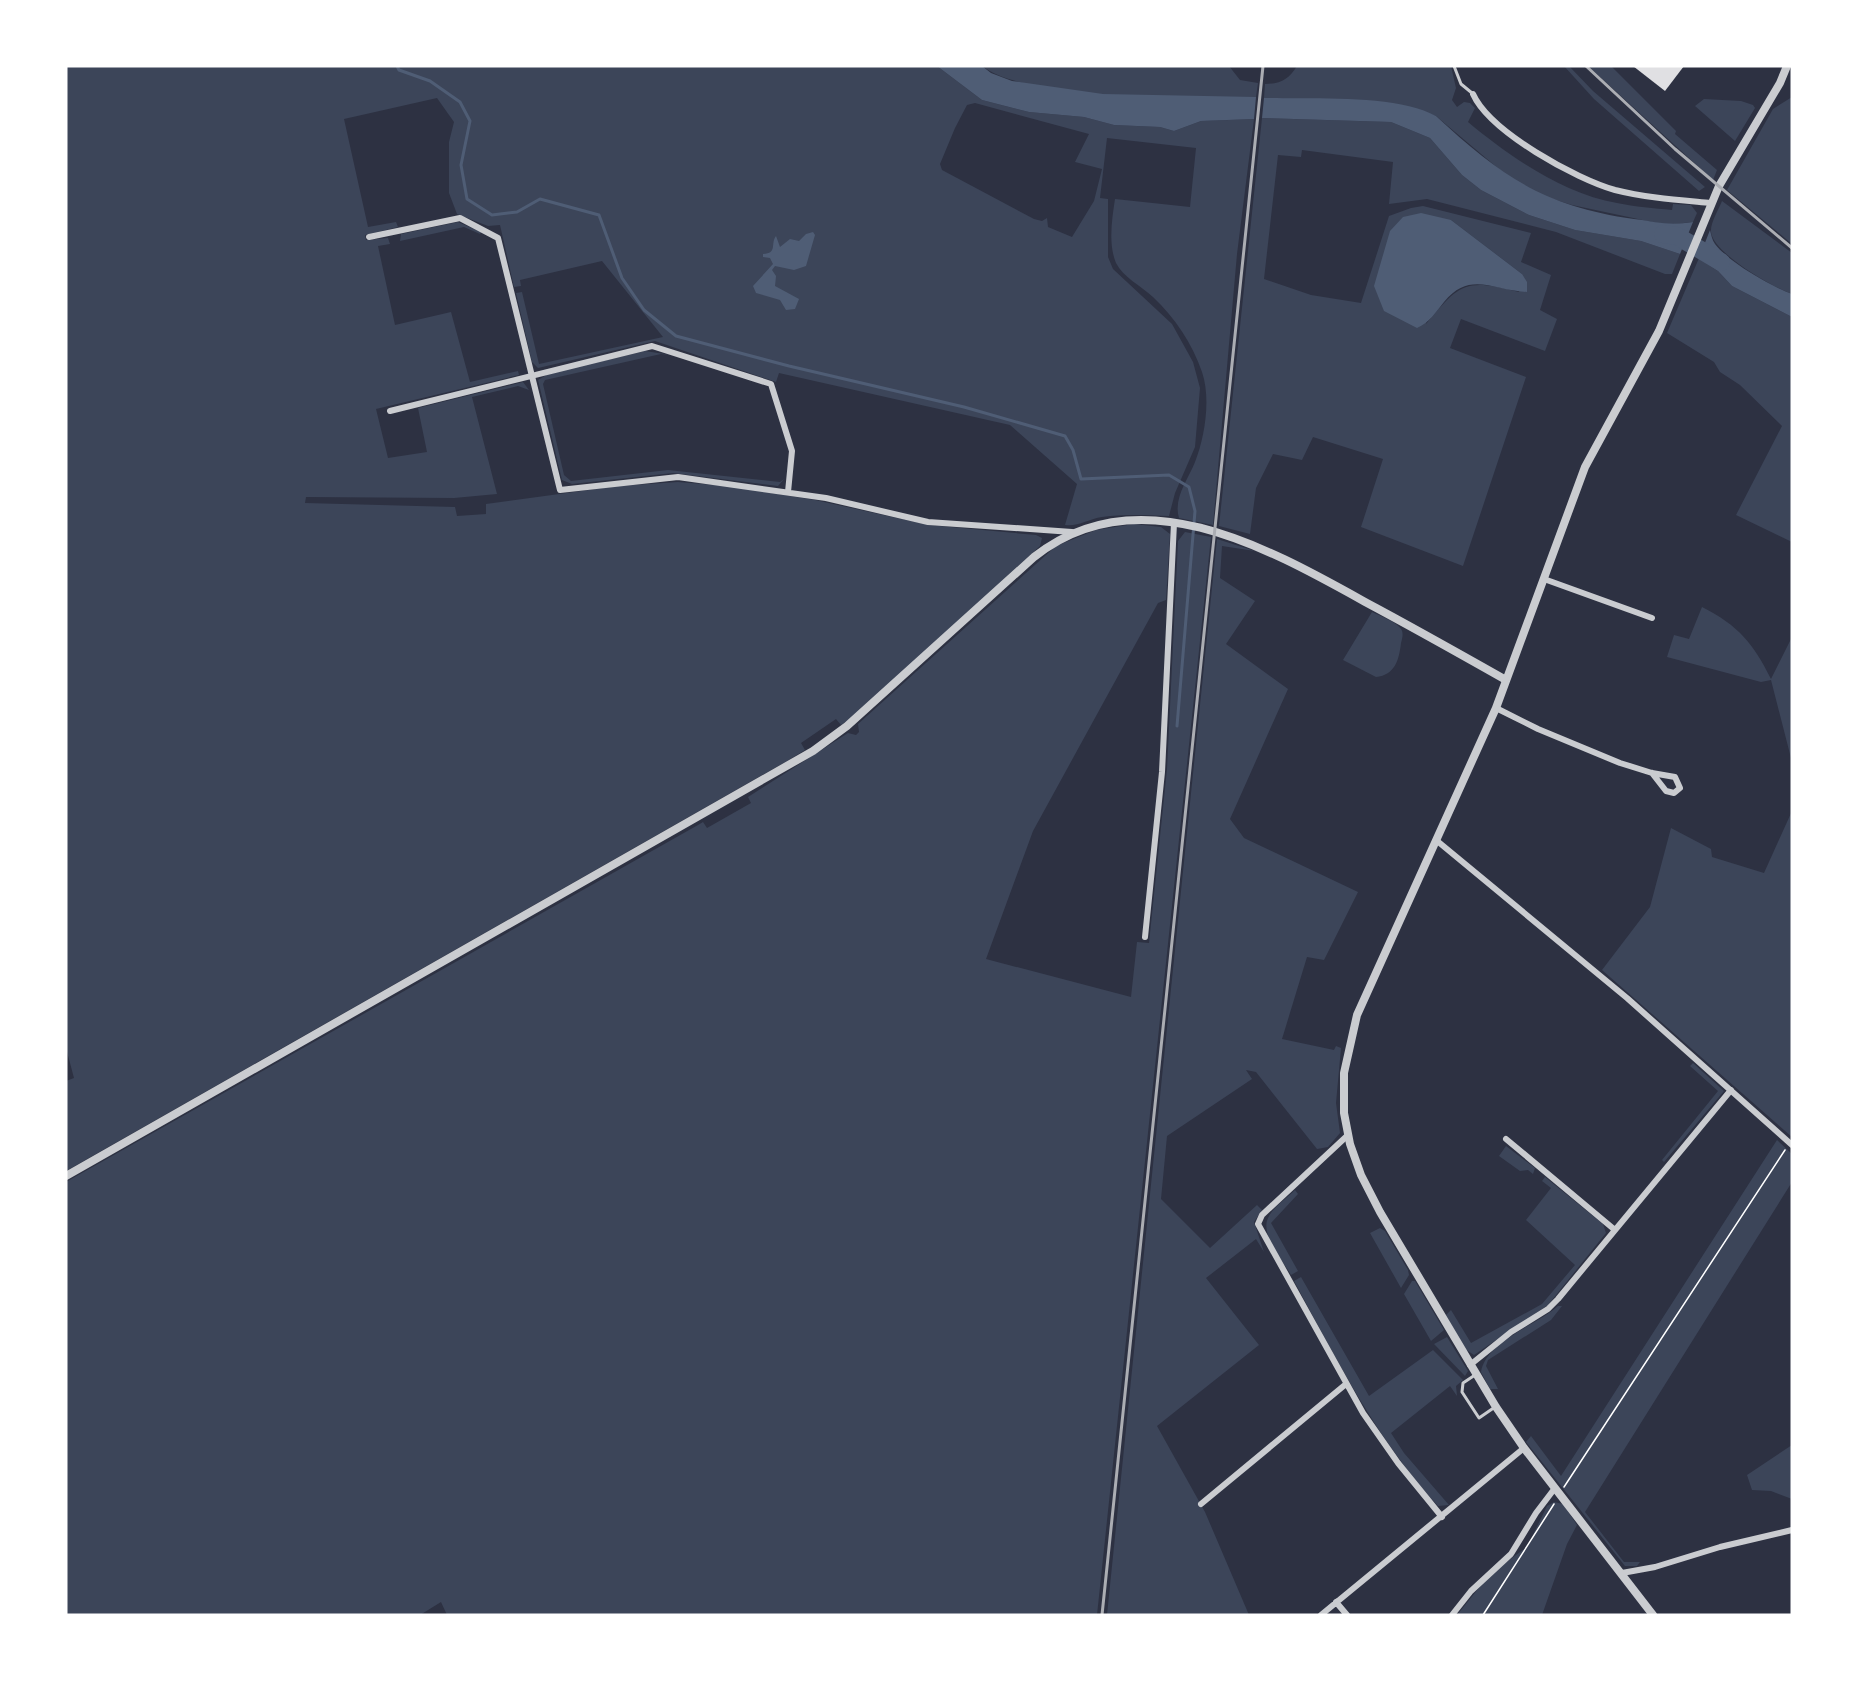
<svg xmlns="http://www.w3.org/2000/svg" width="1858" height="1681" font-family="Rubik,sans-serif">
<style>
.green{fill:#3c4559;fill-rule:evenodd}
.water{fill:#4f5d75}
.lines{fill:none;stroke-linecap:round;stroke-linejoin:round}
.stream{stroke:#4f5d75;stroke-width:3}
.river{stroke:#4f5d75;stroke-width:18}
.building{fill:#e0e0e3}
.path{stroke:#fff;stroke-width:1.5}
.service{stroke:#caccd0;stroke-width:3}
.minor{stroke:#caccd0;stroke-width:6}
.tertiary{stroke:#caccd0;stroke-width:8}
.rail{stroke:#abadb3;stroke-width:3}
</style>
<rect width="100%" height="100%" fill="#2d3142"/>
<path class="green" d="M 66,66 L 937,66 L 982,100 L 1029,112 L 1084,117 L 1114,125 L 1160,127 L 1174,131 L 1201,121 L 1254,119 L 1237,254 L 1213,525 L 1179,518 C 1173,498 1188,480 1195,462 C 1205,437 1211,398 1202,372 C 1192,343 1175,318 1153,297 C 1141,286 1123,277 1116,263 C 1108,244 1112,219 1115,199 L 1190,207 L 1196,148 L 1107,138 L 1100,198 L 1108,199 L 1108,257 L 1113,269 L 1172,324 L 1193,362 L 1200,388 L 1195,447 L 1175,493 L 1169,516 C 1146,515 1124,514 1102,517 C 1089,519 1077,527 1065,525 L 1077,484 L 1010,425 L 779,373 L 776,382 L 655,341 L 538,368 L 532,362 L 516,293 L 522,292 L 539,364 L 663,337 L 602,261 L 520,280 L 521,286 L 514,287 L 500,225 L 488,226 L 457,214 L 449,193 L 449,142 L 454,122 L 437,98 L 344,119 L 368,227 L 396,222 L 398,227 L 365,235 L 366,240 L 388,238 L 390,244 L 378,246 L 395,325 L 451,312 L 470,382 L 518,371 L 519,375 L 376,409 L 388,458 L 427,452 L 418,408 L 523,382 L 529,390 L 518,386 L 472,397 L 497,494 L 454,498 L 306,497 L 305,503 L 455,507 L 457,516 L 486,514 L 486,504 L 618,486 L 678,482 L 728,486 L 815,500 L 929,525 L 1036,535 L 1042,538 L 1040,546 L 855,715 L 841,725 L 836,719 L 801,743 L 805,750 L 787,761 L 66,1171 L 66,1081 L 74,1078 L 66,1048 ZM 975,103 L 1089,134 L 1075,162 L 1102,169 L 1094,201 L 1072,237 L 1048,227 L 1047,218 L 1042,221 L 1034,219 L 942,170 L 940,164 L 955,128 L 967,105 Z
M 982,66 L 1229,66 L 1240,80 L 1258,83 L 1256,97 C 1196,98 1027,101 982,66 Z
M 1297,66 L 1451,66 L 1456,88 L 1452,100 L 1457,107 L 1464,102 L 1470,103 L 1475,108 L 1468,122 C 1509,156 1563,194 1617,203 C 1635,207 1654,208 1672,210 L 1673,204 L 1691,205 L 1697,213 L 1693,222 L 1666,225 L 1572,205 L 1540,195 L 1506,175 L 1436,116 L 1401,105 L 1264,98 L 1265,84 C 1281,84 1289,79 1297,66 Z
M 1564,66 L 1569,66 L 1593,91 L 1705,187 L 1699,191 L 1594,99 Z
M 1588,66 L 1611,66 L 1676,131 L 1675,134 L 1717,170 L 1713,180 Z
M 1792,97 L 1792,244 L 1727,190 L 1773,109 Z
M 1704,99 L 1741,101 L 1753,105 L 1755,108 L 1735,141 L 1695,106 Z
M 1262,118 L 1391,122 L 1430,138 L 1462,175 L 1481,190 L 1529,215 L 1575,230 L 1641,241 L 1680,254 L 1672,274 L 1665,274 L 1556,232 L 1427,199 L 1389,204 L 1393,162 L 1302,150 L 1301,157 L 1278,155 L 1264,279 L 1311,295 L 1361,303 L 1389,216 L 1411,208 L 1423,206 L 1531,233 L 1521,262 L 1551,275 L 1540,310 L 1557,319 L 1545,351 L 1461,319 L 1450,348 L 1526,377 L 1463,566 L 1361,527 L 1383,459 L 1313,437 L 1302,460 L 1273,454 L 1256,488 L 1250,534 L 1219,526 ZM 1451,220 L 1522,274 L 1519,292 C 1465,278 1460,283 1426,324 Z
M 1722,201 L 1792,253 L 1792,294 C 1772,287 1713,253 1711,232 C 1710,223 1719,209 1722,201 Z
M 458,222 L 481,232 L 480,234 L 464,227 L 400,241 L 401,234 Z
M 1699,258 L 1718,271 L 1732,286 L 1792,317 L 1792,542 L 1736,515 L 1782,426 L 1740,385 L 1720,372 L 1714,362 L 1667,333 Z
M 645,351 L 671,355 L 661,354 L 545,380 L 543,384 L 564,475 L 571,481 L 668,470 L 780,482 L 784,479 L 778,486 L 673,473 L 572,484 L 562,480 L 538,380 L 548,374 Z
M 1134,524 L 1161,527 L 1170,534 L 1166,600 L 1158,603 L 1033,831 L 986,959 L 1131,997 L 1137,942 L 1149,943 L 1167,769 L 1178,541 L 1185,532 L 1211,537 L 1097,1615 L 447,1615 L 441,1602 L 420,1615 L 66,1615 L 66,1182 L 698,825 L 703,822 L 707,828 L 751,803 L 748,797 L 848,733 L 856,735 L 859,732 L 858,724 L 1056,546 L 1096,530 Z
M 1217,539 L 1255,551 L 1222,546 L 1220,578 L 1255,601 L 1226,644 L 1288,689 L 1230,819 L 1244,838 L 1358,892 L 1324,960 L 1307,957 L 1282,1039 L 1334,1050 L 1336,1046 L 1341,1048 L 1336,1103 L 1340,1133 L 1328,1147 L 1317,1149 L 1256,1072 L 1246,1070 L 1252,1079 L 1167,1136 L 1161,1199 L 1210,1248 L 1257,1205 L 1262,1210 L 1254,1222 L 1264,1252 L 1256,1239 L 1206,1278 L 1259,1345 L 1157,1426 L 1205,1512 L 1249,1615 L 1107,1615 Z
M 1702,607 C 1739,626 1753,643 1771,679 L 1792,637 L 1792,762 L 1771,680 L 1761,682 L 1667,657 L 1674,635 L 1689,639 Z
M 1372,612 C 1380,616 1397,622 1401,629 C 1404,633 1402,639 1401,643 C 1399,660 1395,675 1376,677 L 1343,660 Z
M 1792,811 L 1792,1137 L 1602,970 L 1650,907 L 1671,828 L 1711,849 L 1712,857 L 1764,873 Z
M 1693,1063 L 1724,1091 L 1664,1162 L 1662,1160 L 1718,1091 L 1690,1066 Z
M 1777,1140 L 1792,1154 L 1792,1182 L 1585,1512 L 1624,1562 L 1640,1562 L 1637,1566 L 1625,1566 L 1526,1442 L 1531,1436 L 1561,1476 Z
M 1506,1146 L 1535,1168 L 1533,1174 L 1528,1170 L 1520,1171 L 1499,1156 Z
M 1545,1177 L 1603,1224 L 1606,1233 L 1548,1305 L 1474,1355 L 1465,1349 L 1446,1315 L 1451,1310 L 1471,1343 L 1542,1304 L 1575,1265 L 1526,1220 L 1551,1188 L 1542,1181 Z
M 1295,1190 L 1298,1194 L 1271,1223 L 1298,1271 L 1291,1275 C 1283,1261 1260,1235 1268,1218 C 1272,1208 1287,1198 1295,1190 Z
M 1380,1228 L 1385,1231 L 1408,1270 L 1409,1275 L 1401,1288 L 1370,1233 Z
M 1301,1277 L 1369,1396 L 1433,1350 L 1463,1380 L 1456,1386 L 1457,1396 L 1450,1386 L 1391,1433 L 1404,1453 L 1449,1505 L 1438,1506 C 1377,1440 1337,1360 1294,1281 Z
M 1412,1281 L 1415,1281 L 1444,1330 L 1431,1341 L 1404,1294 Z
M 1558,1306 L 1562,1306 L 1551,1320 L 1488,1360 L 1486,1366 L 1498,1389 L 1490,1389 L 1481,1372 C 1486,1341 1537,1325 1558,1306 Z
M 1447,1337 L 1468,1371 L 1465,1376 L 1434,1344 Z
M 1792,1445 L 1792,1499 L 1771,1491 L 1752,1490 L 1747,1475 Z
M 1554,1502 L 1563,1504 L 1577,1525 L 1567,1544 L 1542,1615 L 1457,1615 L 1491,1573 L 1527,1547 L 1547,1506 Z"/>
<path class="water" d="M 937,66 L 982,66 L 991,73 L 1012,81 L 1103,94 L 1256,97 L 1254,119 L 1201,121 L 1174,131 L 1160,127 L 1114,125 L 1084,117 L 1029,112 L 982,100 Z
M 1264,98 C 1310,99 1398,94 1436,116 C 1502,177 1544,206 1634,219 C 1659,222 1667,226 1693,222 L 1680,254 L 1641,241 L 1575,230 L 1529,215 L 1481,190 L 1462,175 L 1430,138 L 1391,122 L 1262,118 Z
M 1421,213 L 1451,220 L 1522,274 L 1527,282 L 1527,292 C 1494,291 1470,270 1444,302 C 1436,312 1429,323 1417,328 L 1384,311 L 1374,286 L 1390,231 L 1403,217 Z
M 1710,230 C 1711,234 1712,240 1715,244 C 1727,261 1772,287 1792,294 L 1792,317 L 1732,286 L 1718,271 L 1699,258 Z
M 813,232 L 815,235 L 806,266 L 794,270 L 775,266 L 772,270 L 776,276 L 775,286 L 799,299 L 795,309 L 786,310 L 780,300 L 756,293 L 753,286 L 773,264 L 770,258 L 763,257 L 763,254 C 778,253 770,244 776,236 L 780,247 L 790,239 L 799,241 L 806,234 Z"/>
<g class="lines">
<path class="stream" d="M 397,66 L 399,70 L 430,81 L 460,102 L 470,121 L 461,165 L 467,199 L 492,215 L 517,212 L 540,199 L 599,215 L 622,278 L 644,310 L 676,336 L 789,366 L 964,407 L 1065,436 L 1073,450 L 1081,479 L 1169,475 L 1189,487 L 1195,511 L 1177,726"/>
<path class="river" d="M 1663,234 L 1677,236 L 1721,262"/>
</g>
<path class="building" d="M 1633,66 L 1684,66 L 1665,91 Z"/>
<g class="lines">
<path class="path" d="M 1564,1487 L 1785,1150
M 1483,1615 L 1554,1504"/>
<path class="service" d="M 1454,66 L 1461,84 L 1472,93
M 1475,1375 L 1463,1383 L 1462,1392 L 1479,1418 L 1495,1407"/>
<path class="minor" d="M 1473,94 C 1490,132 1576,179 1615,190 C 1647,198 1679,200 1711,203
M 369,237 L 460,218 L 498,238 L 560,490 L 678,477 L 826,498 L 928,522 L 1072,532
M 390,411 L 652,346 L 771,384 L 792,451 L 788,492
M 1544,579 L 1652,618
M 1496,708 L 1538,729 L 1620,763 L 1652,773 L 1675,777 L 1680,788 L 1674,793 L 1666,791 L 1652,773
M 1436,840 L 1627,998 L 1792,1145
M 1145,937 L 1162,772 L 1174,523
M 1348,1135 L 1262,1215 L 1258,1224 L 1363,1413 L 1398,1463 L 1442,1517
M 1506,1139 L 1615,1230
M 1470,1365 L 1511,1332 L 1548,1309 L 1558,1299 L 1731,1090
M 1201,1504 L 1346,1384
M 1622,1573 L 1655,1567 L 1720,1547 L 1792,1530
M 1336,1602 L 1347,1615
M 1321,1615 L 1524,1448
M 1452,1615 L 1471,1591 L 1511,1554 L 1536,1513 L 1555,1488"/>
<path class="tertiary" d="M 66,1176 L 813,751 L 847,726 L 1034,557 C 1138,474 1268,548 1367,603 C 1414,628 1460,654 1506,680
M 1653,1615 L 1524,1448 L 1496,1407 L 1380,1212 L 1361,1175 L 1350,1144 L 1344,1113 L 1344,1073 L 1357,1015 L 1496,708 L 1585,467 L 1659,331 L 1719,186 L 1780,83 L 1787,66"/>
<path class="rail" d="M 1586,66 L 1675,149 L 1792,248
M 1102,1615 L 1263,66"/>
</g>
<rect width="1858" height="1681" fill="none" stroke="#ffffff" stroke-width="135"/>
</svg>
